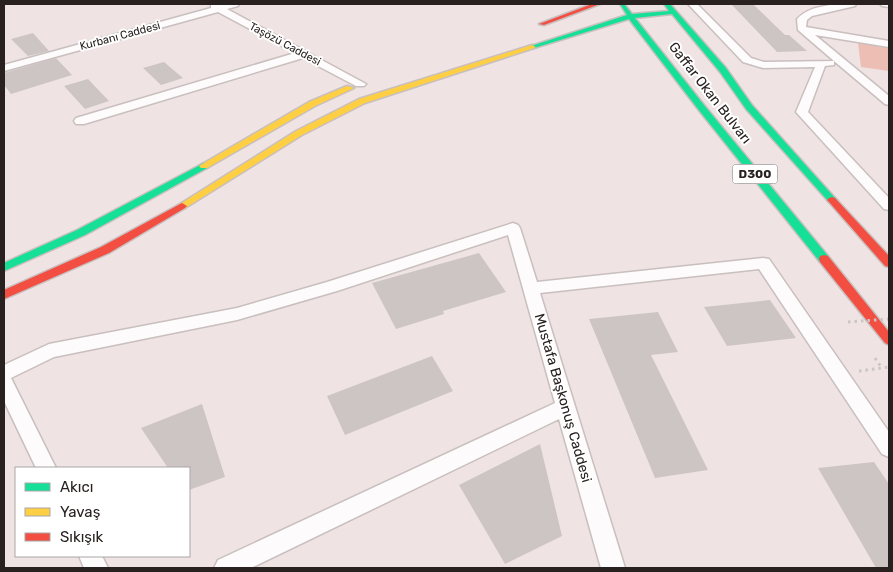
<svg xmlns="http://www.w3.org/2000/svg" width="893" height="572" font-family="Rubik,sans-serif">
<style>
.green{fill:#edbeb4}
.building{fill:#cdc5c4}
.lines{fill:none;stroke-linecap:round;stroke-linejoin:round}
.street-casing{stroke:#c8bfbe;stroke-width:3}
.fast-casing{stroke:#c8bfbe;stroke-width:3}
.slow-casing{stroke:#c8bfbe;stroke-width:3}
.jam-casing{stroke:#c8bfbe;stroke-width:3}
.path{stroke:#cac6c4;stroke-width:3;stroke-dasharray:2.5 4;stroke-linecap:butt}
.street{fill:#fdfbfb;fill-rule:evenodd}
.fast{fill:#16e098;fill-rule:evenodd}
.slow{fill:#ffcf43;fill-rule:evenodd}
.jam{fill:#f24e42;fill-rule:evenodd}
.path-bridge{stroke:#cac6c4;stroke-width:3;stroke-dasharray:2.5 4;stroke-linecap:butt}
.labels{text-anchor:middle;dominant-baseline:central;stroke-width:4;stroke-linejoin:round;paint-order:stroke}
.far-street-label{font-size:11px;fill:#282120;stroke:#fff}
.shield{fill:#fff;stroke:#686463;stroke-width:1}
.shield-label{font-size:12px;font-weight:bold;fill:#282120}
.street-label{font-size:14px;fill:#282120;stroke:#fff}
</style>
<rect width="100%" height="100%" fill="#efe4e3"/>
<path class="green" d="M 858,43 L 889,48 L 889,71 L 861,67 Z"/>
<path class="building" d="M 731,4 L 753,4 L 785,35 L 789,35 L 807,51 L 777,52 Z
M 33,33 L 49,51 L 28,56 L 11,39 Z
M 56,58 L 72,75 L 11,94 L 4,85 L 4,73 Z
M 164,62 L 183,78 L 161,85 L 143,68 Z
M 88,79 L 109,101 L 85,109 L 64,86 Z
M 479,253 L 506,292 L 443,311 L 444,314 L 396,329 L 372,283 Z
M 770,300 L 796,338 L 727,346 L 704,307 Z
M 658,312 L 678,352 L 651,355 L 708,470 L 655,478 L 589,319 Z
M 432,356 L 453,391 L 345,435 L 327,396 Z
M 202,404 L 225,477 L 189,490 L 189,468 L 168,468 L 141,428 Z
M 540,444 L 562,536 L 505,564 L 459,485 Z
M 874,462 L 889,484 L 889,568 L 876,568 L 818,468 Z"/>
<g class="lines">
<defs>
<path id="street" d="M 211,4 L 239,4 L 238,6 L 227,9 L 366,84 L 364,86 L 356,86 L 303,58 L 84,124 L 76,124 L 74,121 L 76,118 L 295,53 L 218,12 L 4,71 L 4,65 L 211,8 Z
M 688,4 L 697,4 L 751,58 L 764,62 L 834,61 L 798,30 L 797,19 C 811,4 837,4 856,4 L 855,6 L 812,16 L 807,20 L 806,27 L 889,41 L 889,47 L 815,35 L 889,96 L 889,105 L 885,104 L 834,61 L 834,65 L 825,66 L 808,112 L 889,198 L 889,210 L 884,209 L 796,112 L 815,67 L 763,68 L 743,62 Z
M 880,4 L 889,4 L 889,7 L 882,6 Z
M 513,223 L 518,225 L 520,228 L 537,282 L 763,258 L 769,259 L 889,432 L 889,457 L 882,454 L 759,269 L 540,293 L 625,568 L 601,568 L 559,419 L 251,568 L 214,568 L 218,560 L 555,403 L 508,235 L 337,291 L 237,320 L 54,357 L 11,378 L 56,468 L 36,468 L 4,401 L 4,365 L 49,344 L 237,308 L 327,282 Z
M 79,556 L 102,556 L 108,568 L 84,568 Z"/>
<path id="fast" d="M 620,4 L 624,4 L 632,14 L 669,11 L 664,4 L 670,4 L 726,68 L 752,105 L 835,198 L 837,200 L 835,202 L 829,202 L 746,109 L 720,72 L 672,14 L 635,18 L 704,105 L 828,256 L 829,259 L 828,262 L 820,262 L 698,109 L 629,19 L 534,48 L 528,47 L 627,15 Z
M 204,163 L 209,166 L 207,168 L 85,235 L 4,271 L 4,263 L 77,230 Z"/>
<path id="slow" d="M 532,45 L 536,47 L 534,48 L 365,103 L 302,135 L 185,208 L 182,209 L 177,206 L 296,131 L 359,99 Z
M 347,86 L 354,88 L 315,106 L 207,168 L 201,168 L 199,166 L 309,102 Z"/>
<path id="jam" d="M 592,4 L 600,4 L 544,25 L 539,24 Z
M 832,197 L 835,198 L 889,256 L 889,267 L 885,266 L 829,202 L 827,200 L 829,198 Z
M 182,203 L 187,206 L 185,208 L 109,253 L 4,299 L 4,290 L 101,247 Z
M 824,255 L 828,256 L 889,332 L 889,345 L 885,343 L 820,262 L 819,259 L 820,256 Z"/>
</defs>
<use href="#street" class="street-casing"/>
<use href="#fast" class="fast-casing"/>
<use href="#slow" class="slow-casing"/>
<use href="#jam" class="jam-casing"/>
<path class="path" d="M 875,358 L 882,368
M 859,371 L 889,367"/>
<use href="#street" class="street"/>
<use href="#fast" class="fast"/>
<use href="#slow" class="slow"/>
<use href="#jam" class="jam"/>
<path class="path-bridge" d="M 848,322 L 889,319"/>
</g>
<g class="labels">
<g class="far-street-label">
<text transform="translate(120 36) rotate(-15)">Kurbanı Caddesi</text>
<text transform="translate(285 44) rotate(28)">Taşözü Caddesi</text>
</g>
<rect class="shield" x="732.5" y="164.5" width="45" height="19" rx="4"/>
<g class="shield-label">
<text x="755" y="174">D300</text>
</g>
<g class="street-label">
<text transform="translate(710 93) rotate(52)">Gaffar Okan Bulvarı</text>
<text transform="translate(563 398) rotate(74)">Mustafa Başkonuş Caddesi</text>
</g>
</g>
<rect width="893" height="572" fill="none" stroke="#282120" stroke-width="10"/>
<rect x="15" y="467" width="175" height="90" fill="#ffffff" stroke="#a9a6a6"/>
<rect x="25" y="483" width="25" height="8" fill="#16e098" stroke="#a9a6a6"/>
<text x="60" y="492" font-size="15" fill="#282120">Akıcı</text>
<rect x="25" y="508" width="25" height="8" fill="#ffcf43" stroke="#a9a6a6"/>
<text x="60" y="517" font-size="15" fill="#282120">Yavaş</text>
<rect x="25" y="533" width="25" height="8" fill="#f24e42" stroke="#a9a6a6"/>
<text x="60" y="542" font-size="15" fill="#282120">Sıkışık</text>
</svg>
